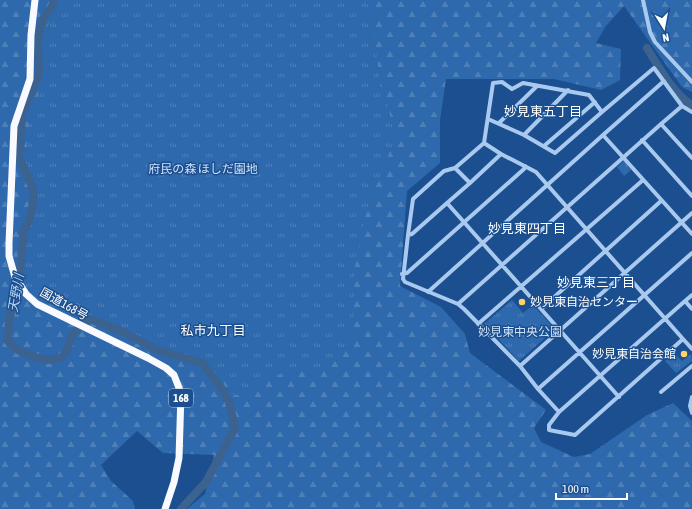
<svg xmlns="http://www.w3.org/2000/svg" width="692" height="509" font-family="'Asap Condensed','Noto Sans JP',sans-serif">
<style>
.forest{fill:url(#forest-firs)}
.park{fill:url(#park-tufts)}
.lines{fill:none;stroke-linecap:round;stroke-linejoin:round}
.river{stroke:#3c6290;stroke-width:8}
.minor{stroke:#a9c9ee;stroke-width:4}
.trunk{stroke:#f8faff;stroke-width:7}
.poi-dot{fill:#ffd166;stroke:#1b4f8f;stroke-width:1.5}
.labels{text-anchor:middle;dominant-baseline:central;stroke-width:3;stroke-linejoin:round;paint-order:stroke}
.shield{fill:#1b4f8f;stroke:#bbcadd;stroke-width:1}
.shield-label{font-size:11px;font-weight:bold;fill:#fff}
.park-label{font-size:12px;fill:#cfe3fa;stroke:#1b4f8f}
.poi-label{font-size:12px;fill:#fff;stroke:#1b4f8f;text-anchor:start}
.street-label{font-size:12px;fill:#fff;stroke:#1b4f8f}
.neighbourhood-label{font-size:13px;fill:#fff;stroke:#1b4f8f}
.water-label{font-size:13px;font-style:italic;fill:#b5d3f5;stroke:#1b4f8f}
</style>
<defs>
<pattern id="forest-firs" width="22" height="20" patternUnits="userSpaceOnUse"><rect width="22" height="20" fill="#2e69ad"/><path d="M5 1l3.5 6h-7zM16 11l3.5 6h-7z" fill="#4d80b9"/></pattern>
<pattern id="park-tufts" width="24" height="20" patternUnits="userSpaceOnUse"><rect width="24" height="20" fill="#2e69ad"/><path d="M3 7l-1-3M5 7V3M7 7l1-3M15 17l-1-3M17 17v-4M19 17l1-3" fill="none" stroke="#4d80b9"/></pattern>
</defs>
<rect width="100%" height="100%" fill="#1b4f8f"/>
<path class="forest" d="M 0,0 L 692,0 L 692,92 L 682,87 L 624,6 L 606,26 L 596,43 L 621,49 L 620,80 L 601,90 L 554,79 L 446,79 L 440,120 L 440,163 L 407,191 L 400,286 L 441,307 L 465,334 L 470,353 L 546,410 L 534,428 L 541,442 L 574,457 L 590,454 L 647,415 L 673,403 L 692,421 L 692,509 L 187,509 L 205,494 L 214,455 L 163,453 L 137,431 L 101,465 L 111,481 L 133,501 L 135,509 L 0,509 Z"/>
<path class="park" d="M 57,0 L 366,0 L 372,17 L 381,90 L 389,110 L 395,141 L 386,160 L 366,213 L 355,267 L 353,320 L 348,345 L 322,368 L 262,378 L 245,392 L 234,396 L 218,370 L 208,363 L 156,347 L 95,316 L 84,314 L 76,321 C 56,311 38,303 23,284 L 25,258 L 23,245 L 27,229 L 36,218 L 38,206 L 32,179 L 27,166 L 27,145 L 31,111 L 46,74 L 44,35 Z
M 624,161 L 631,170 L 624,176 L 617,167 Z
M 512,300 L 523,313 L 533,305 L 555,329 L 519,361 L 484,324 Z
M 674,353 L 682,361 L 691,354 L 692,361 L 676,373 L 665,361 Z"/>
<g class="lines">
<path class="river" d="M 53,0 L 53,5 L 43,19 L 38,38 L 39,74 L 22,115 L 19,157 L 32,186 L 34,198 L 29,222 L 24,229 L 20,272 L 9,321 L 8,341 C 15,353 52,366 63,356 C 70,350 68,340 74,333 C 78,328 85,323 90,319 L 119,330 L 157,350 L 202,363 L 222,389 L 229,402 L 235,428 L 206,482 L 181,509
M 647,48 C 658,66 674,95 692,105"/>
<path class="minor" d="M 643,0 L 650,32 L 655,42 L 692,82
M 682,106 L 692,112
M 488,119 L 524,135 L 555,153 L 602,112
M 499,123 L 537,86
M 524,135 L 568,90
M 603,135 L 664,81
M 642,140 L 692,196
M 544,146 L 595,102
M 501,154 L 536,172 L 683,339
M 470,183 L 501,154 L 484,143
M 447,203 L 470,183 L 455,168
M 408,235 L 413,199 L 444,171 L 455,168 L 484,143 L 493,83 L 502,82 L 512,89 L 523,83 L 589,95 L 602,112 L 654,68 L 682,106 L 661,124 L 692,158
M 692,253 L 538,389 L 559,412 L 549,425 L 549,430 L 575,435 L 683,339 L 692,349
M 402,274 L 407,273 L 524,169 L 525,166
M 428,292 L 603,135 L 692,234
M 685,301 L 692,295
M 458,304 L 661,124
M 541,309 L 661,201
M 478,324 L 643,180
M 520,366 L 692,213
M 538,389 L 520,366 L 464,309 L 458,304 L 405,282 L 403,279 L 408,235 L 412,234 L 447,203 L 619,397
M 661,392 L 692,366
M 692,397 L 690,406 L 692,413
M 559,412 L 685,301 L 692,309"/>
<path class="trunk" d="M 35,0 L 31,35 L 30,79 L 14,126 L 9,243 L 9,256 L 15,277 L 26,294 L 37,304 L 148,358 L 166,368 L 174,375 L 181,393 L 179,458 L 174,482 L 165,509"/>
</g>
<g class="poi-dot">
<circle cx="522" cy="302" r="4"/>
<circle cx="684" cy="354" r="4"/>
</g>
<g class="labels">
<rect class="shield" x="169" y="389" width="24" height="18" rx="3"/>
<g class="shield-label">
<text x="181" y="398">168</text>
</g>
<g class="park-label">
<text x="203" y="169">府民の森 ほしだ園地</text>
<text x="520" y="332">妙見東中央公園</text>
</g>
<g class="poi-label">
<text x="530" y="302">妙見東自治センター</text>
<text x="676" y="354" text-anchor="end">妙見東自治会館</text>
</g>
<g class="street-label">
<text transform="translate(64 304) rotate(29)">国道168号</text>
</g>
<g class="neighbourhood-label">
<text x="543" y="111">妙見東五丁目</text>
<text x="527" y="228">妙見東四丁目</text>
<text x="596" y="282">妙見東三丁目</text>
<text x="213" y="330">私市九丁目</text>
</g>
<g class="water-label">
<text transform="translate(16 293) rotate(-80)">天野川</text>
</g>
</g>
<g transform="translate(664 28) rotate(169)" stroke="#1b4f8f" stroke-width="3" paint-order="stroke">
<path d="M0-3L7 15L0 10L-7 15Z" fill="#ffffff"/>
<text y="-6" font-size="11" font-weight="bold" text-anchor="middle" fill="#ffffff">N</text>
</g>
<path d="M556 493v6h71v-6" fill="none" stroke="#ffffff" stroke-width="2"/>
<text x="562" y="493" font-size="12" fill="#ffffff" stroke="#1b4f8f" stroke-width="3" paint-order="stroke">100 m</text>
</svg>
